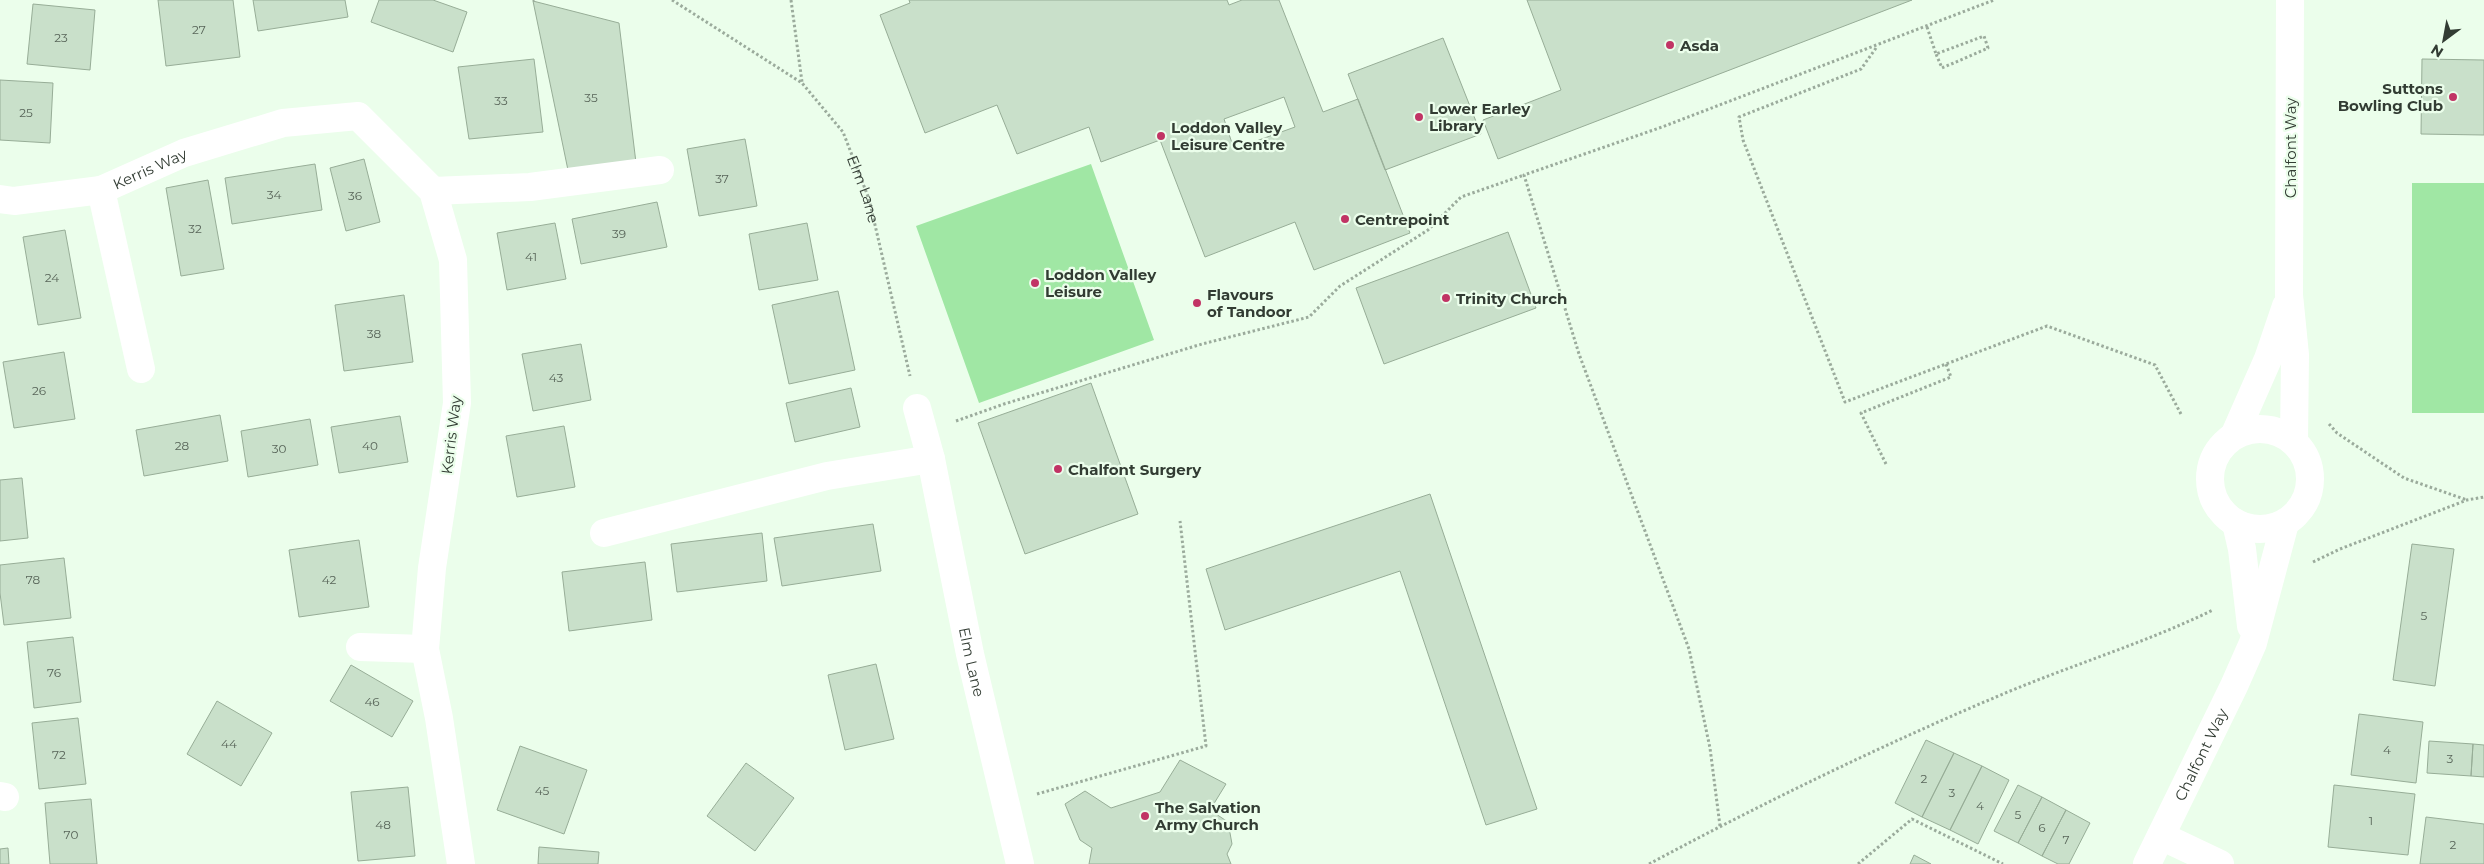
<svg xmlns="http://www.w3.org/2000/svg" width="2484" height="864" font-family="Montserrat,sans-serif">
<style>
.green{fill:#a0e7a4}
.building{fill:#c9e0ca;stroke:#97ad97;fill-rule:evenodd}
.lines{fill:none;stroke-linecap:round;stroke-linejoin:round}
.path{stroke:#9bab9c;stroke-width:3;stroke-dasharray:2.5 2.5;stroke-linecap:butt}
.street{stroke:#fff;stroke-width:28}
.secondary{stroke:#fff;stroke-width:28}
.poi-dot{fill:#c13465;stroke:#ebfeeb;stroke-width:2}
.labels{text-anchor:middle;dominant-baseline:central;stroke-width:4.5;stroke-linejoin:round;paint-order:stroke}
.number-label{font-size:12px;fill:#586559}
.poi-label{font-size:15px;font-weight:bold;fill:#323c33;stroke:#ebfeeb;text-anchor:start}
.street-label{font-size:15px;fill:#323c33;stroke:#ebfeeb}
</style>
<rect width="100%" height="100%" fill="#ebfeeb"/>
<path class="green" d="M 1091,164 L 1154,340 L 979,403 L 916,226 Z
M 2412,183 L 2484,183 L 2484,413 L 2412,413 Z"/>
<path class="building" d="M 158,0 L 233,0 L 240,57 L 166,66 Z
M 253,0 L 345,0 L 348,17 L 258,31 Z
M 379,0 L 433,0 L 467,12 L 453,52 L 371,22 Z
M 909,0 L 1227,0 L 1229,5 L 1242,0 L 1279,0 L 1323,112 L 1358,99 L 1410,233 L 1314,270 L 1295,222 L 1205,257 L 1160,140 L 1101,162 L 1089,127 L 1017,154 L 997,105 L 925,133 L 880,15 L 910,3 ZM 1284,97 L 1295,127 L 1234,149 L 1224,119 Z
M 1527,0 L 1912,0 L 1498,159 L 1483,120 L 1561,90 Z
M 533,1 L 619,23 L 637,171 L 569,175 Z
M 33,4 L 95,10 L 90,70 L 27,64 Z
M 1443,38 L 1481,134 L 1385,170 L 1348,74 Z
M 534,59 L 543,132 L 469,139 L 458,67 Z
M 2422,59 L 2484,60 L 2484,135 L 2421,134 Z
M 0,80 L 53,83 L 50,143 L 0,140 Z
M 745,139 L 757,206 L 699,216 L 687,149 Z
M 364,159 L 380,222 L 346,231 L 330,168 Z
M 315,164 L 322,210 L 232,224 L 225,178 Z
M 208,180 L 224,269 L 181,276 L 166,188 Z
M 657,202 L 667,247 L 581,264 L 572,219 Z
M 555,223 L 566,279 L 507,290 L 497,233 Z
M 807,223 L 818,280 L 759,290 L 749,234 Z
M 65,230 L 81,318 L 38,325 L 23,237 Z
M 1508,232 L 1536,308 L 1384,364 L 1356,288 Z
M 838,291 L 855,370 L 789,384 L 772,305 Z
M 404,295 L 413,362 L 344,371 L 335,305 Z
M 581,344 L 591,400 L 533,411 L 522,354 Z
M 64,352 L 75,419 L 14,428 L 3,362 Z
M 1091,383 L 1138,514 L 1025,554 L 978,423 Z
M 851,388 L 860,427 L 795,442 L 786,403 Z
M 220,415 L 228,461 L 144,476 L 136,430 Z
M 400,416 L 408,462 L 339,473 L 331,427 Z
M 310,419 L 318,465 L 248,477 L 241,431 Z
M 564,426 L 575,487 L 517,497 L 506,436 Z
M 22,478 L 28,538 L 0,541 L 0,480 Z
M 1430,494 L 1537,809 L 1486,825 L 1400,571 L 1225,630 L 1206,569 Z
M 873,524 L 881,571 L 782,586 L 774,538 Z
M 762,533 L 767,581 L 677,592 L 671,544 Z
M 359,540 L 369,607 L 299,617 L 289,550 Z
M 2412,544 L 2454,549 L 2435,686 L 2393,680 Z
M 64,558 L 71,618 L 4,625 L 0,593 L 0,565 Z
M 645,562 L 652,620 L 569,631 L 562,572 Z
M 73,637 L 81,702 L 34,708 L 27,642 Z
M 876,664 L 894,739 L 845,750 L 828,675 Z
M 351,665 L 413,701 L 392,737 L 330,701 Z
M 217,701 L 272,733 L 241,786 L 187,754 Z
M 2359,714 L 2423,722 L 2416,783 L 2351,775 Z
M 78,718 L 86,784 L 39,789 L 32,723 Z
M 1926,740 L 1954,753 L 1922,817 L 1895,803 Z
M 2429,741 L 2473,744 L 2471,776 L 2427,773 Z
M 2473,744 L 2484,745 L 2484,777 L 2471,776 Z
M 520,746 L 587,770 L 564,834 L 497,810 Z
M 1954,753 L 1982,766 L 1950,830 L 1922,817 Z
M 1180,760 L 1226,784 L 1210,810 L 1228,822 L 1232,844 L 1227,854 L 1231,864 L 1089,864 L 1092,848 L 1080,840 L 1065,804 L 1085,791 L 1111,808 L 1160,792 Z
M 746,763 L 794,798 L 755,851 L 707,816 Z
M 1982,766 L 2009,780 L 1978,844 L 1950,830 Z
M 2018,785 L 2042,797 L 2018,843 L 1994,831 Z
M 2334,785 L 2415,794 L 2408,855 L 2328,847 Z
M 408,787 L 415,856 L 358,861 L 351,792 Z
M 2042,797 L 2066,810 L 2042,856 L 2018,843 Z
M 91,799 L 97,864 L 50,864 L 45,803 Z
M 2066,810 L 2090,823 L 2069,864 L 2058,864 L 2042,856 Z
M 2426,817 L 2484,824 L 2484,864 L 2420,864 Z
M 539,847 L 599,852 L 598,864 L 538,864 Z
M 8,848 L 9,864 L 0,864 L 0,849 Z
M 1914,855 L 1931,864 L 1910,864 Z"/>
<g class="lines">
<g class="path">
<path id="s1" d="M 672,0 L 802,83 L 843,132 L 869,199 L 910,376"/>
<path d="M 791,0 L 802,82"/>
<path d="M 533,1 L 534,0"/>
<path d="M 1927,27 L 1936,54 L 1984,36 L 1988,48 L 1942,68 L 1936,54"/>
<path d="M 1876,48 L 1861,69 L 1739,117 L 1743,140 L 1845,402 L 2047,326 L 2155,365 L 2182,416"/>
<path d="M 956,421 L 1004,404 L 1202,344 L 1309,317 L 1340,286 L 1428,230 L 1461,197 L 1524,175"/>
<path d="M 2329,424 L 2337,433 L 2404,478 L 2467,500"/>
<path d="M 1886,464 L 1861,413 L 1951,377 L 1946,364"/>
<path d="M 2313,562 L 2340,549 L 2467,500 L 2484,497"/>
<path d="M 1037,794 L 1206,746 L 1180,521"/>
<path d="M 1720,826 L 1710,748 L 1689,649 L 1579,354 L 1524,175 L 1662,127 L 1994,0"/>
<path d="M 1649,864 C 1763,803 1878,747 1996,697 C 2068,666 2143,644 2213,610"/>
<path d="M 1858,864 L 1912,819 L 2003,864"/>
</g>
<g class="street">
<path d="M 101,190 L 141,369"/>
<path d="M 433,191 L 530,187 L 660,170"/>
<path id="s2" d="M 0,199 L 14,201 L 101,190 L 184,153 L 283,123 L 358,116 L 433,191 L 453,260 L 457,403 L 432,568 L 425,649 L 439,718 L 461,864"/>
<path id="s3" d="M 917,408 L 931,459 L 970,654 L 1020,864"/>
<path d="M 604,533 L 827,476 L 931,459"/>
<path d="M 360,647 L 425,649"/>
<path d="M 0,796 L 5,797"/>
<path d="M 2161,836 L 2220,864"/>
</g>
<g class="secondary">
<path d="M 2290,0 L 2289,295 L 2295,355 L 2294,441"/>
<circle cx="2260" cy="479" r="50"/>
<path d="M 2235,434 L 2268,359 L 2286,306"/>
<path d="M 2236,523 L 2242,549 L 2251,626"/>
<path id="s4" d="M 2147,864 L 2234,686 L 2253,643 L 2285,523"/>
</g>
</g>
<g class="poi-dot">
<circle cx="1670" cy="45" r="5"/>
<circle cx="2453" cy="97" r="5"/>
<circle cx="1419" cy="117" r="5"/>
<circle cx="1161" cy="136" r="5"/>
<circle cx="1345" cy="219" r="5"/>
<circle cx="1035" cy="283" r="5"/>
<circle cx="1446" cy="298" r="5"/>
<circle cx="1197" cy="303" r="5"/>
<circle cx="1058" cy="469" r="5"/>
<circle cx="1145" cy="816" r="5"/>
</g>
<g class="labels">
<g class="number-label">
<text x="199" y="29">27</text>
<text x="61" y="37">23</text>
<text x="591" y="97">35</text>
<text x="501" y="100">33</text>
<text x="26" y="112">25</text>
<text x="722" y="178">37</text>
<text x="274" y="194">34</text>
<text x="355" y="195">36</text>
<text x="195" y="228">32</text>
<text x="619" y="233">39</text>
<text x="531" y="256">41</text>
<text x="52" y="277">24</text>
<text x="374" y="333">38</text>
<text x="556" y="377">43</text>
<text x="39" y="390">26</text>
<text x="182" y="445">28</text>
<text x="370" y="445">40</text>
<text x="279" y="448">30</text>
<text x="33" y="579">78</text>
<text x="329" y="579">42</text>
<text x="2424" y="615">5</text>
<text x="54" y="672">76</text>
<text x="372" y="701">46</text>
<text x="229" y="743">44</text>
<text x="2387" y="749">4</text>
<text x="59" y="754">72</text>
<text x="2450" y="758">3</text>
<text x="1924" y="778">2</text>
<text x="542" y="790">45</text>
<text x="1952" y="792">3</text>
<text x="1980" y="805">4</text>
<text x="2018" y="814">5</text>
<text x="2371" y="820">1</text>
<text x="383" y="824">48</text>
<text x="2042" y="827">6</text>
<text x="71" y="834">70</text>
<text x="2066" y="839">7</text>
<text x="2453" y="844">2</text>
</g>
<g class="poi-label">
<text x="1680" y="45">Asda</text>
<text x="2443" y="88" text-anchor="end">Suttons<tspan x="2443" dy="17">Bowling Club</tspan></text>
<text x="1429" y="108">Lower Earley<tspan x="1429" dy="17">Library</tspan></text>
<text x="1171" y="127">Loddon Valley<tspan x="1171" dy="17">Leisure Centre</tspan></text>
<text x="1355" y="219">Centrepoint</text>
<text x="1045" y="274">Loddon Valley<tspan x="1045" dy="17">Leisure</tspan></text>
<text x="1207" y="294">Flavours<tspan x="1207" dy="17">of Tandoor</tspan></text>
<text x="1456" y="298">Trinity Church</text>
<text x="1068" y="469">Chalfont Surgery</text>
<text x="1155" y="807">The Salvation<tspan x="1155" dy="17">Army Church</tspan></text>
</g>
<g class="street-label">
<text transform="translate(2290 148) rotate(-90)">Chalfont Way</text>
<text stroke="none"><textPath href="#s2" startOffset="155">Kerris Way</textPath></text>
<text stroke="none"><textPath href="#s1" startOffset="279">Elm Lane</textPath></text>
<text transform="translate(451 435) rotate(-83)">Kerris Way</text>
<text stroke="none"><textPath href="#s3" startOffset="260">Elm Lane</textPath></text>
<text stroke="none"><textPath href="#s4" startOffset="122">Chalfont Way</textPath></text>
</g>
</g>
<g transform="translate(2444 40) rotate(212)" stroke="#ebfeeb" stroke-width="4" paint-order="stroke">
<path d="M0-4L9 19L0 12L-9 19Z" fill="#323c33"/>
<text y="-8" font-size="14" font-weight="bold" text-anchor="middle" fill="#323c33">N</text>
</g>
</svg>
